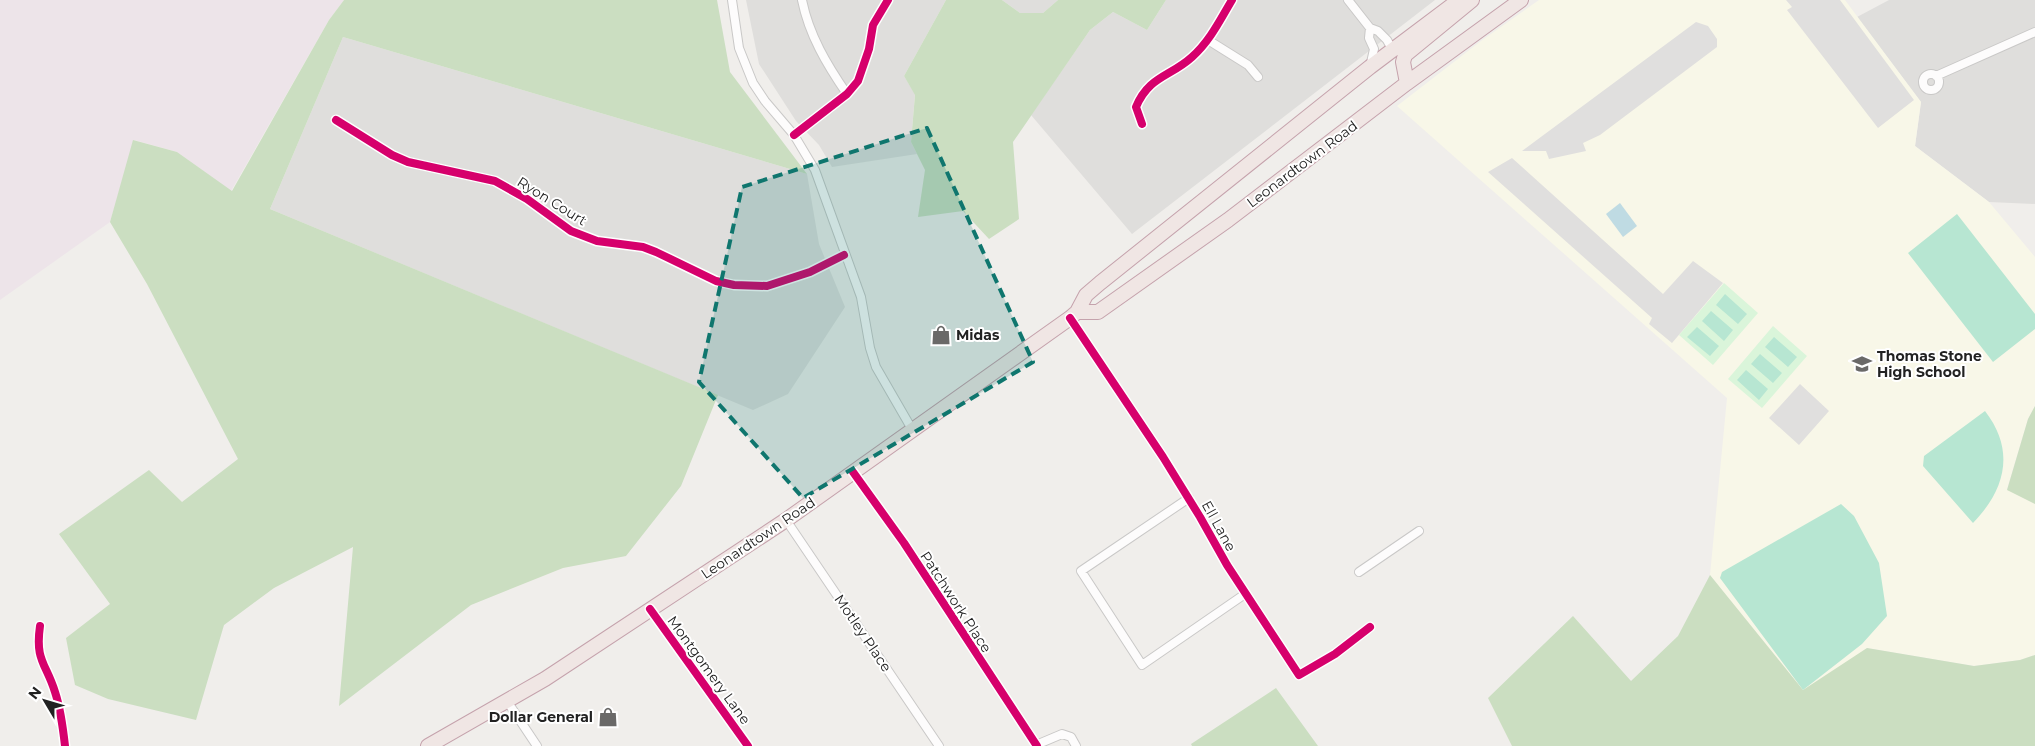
<svg xmlns="http://www.w3.org/2000/svg" width="2035" height="746" font-family="Montserrat,sans-serif">
<style>
.residential{fill:#dfdedc}
.industrial{fill:#ede4e9}
.education{fill:#f8f7e8}
.forest{fill:#cbdec1}
.park{fill:#daf5da}
.pitch{fill:#b7e6d2}
.parking{fill:#e0dfde}
.water{fill:#bfdbe3}
.lines{fill:none;stroke-linecap:round;stroke-linejoin:round}
.minor-casing{stroke:#c9c8c7;stroke-width:10}
.trunk-casing{stroke:#c5a2ac;stroke-width:16}
.minor{stroke:#fdfcfc;stroke-width:8}
.trunk{stroke:#f0e6e4;stroke-width:14}
.cycleway-casing{stroke:#fff;stroke-width:11}
.cycleway{stroke:#d6006c;stroke-width:8}
.marked{fill:#0f766e;fill-opacity:0.2;stroke:#0f766e;stroke-width:4;stroke-dasharray:10 6;stroke-linejoin:round}
.labels{text-anchor:middle;dominant-baseline:central;stroke-width:4;stroke-linejoin:round;paint-order:stroke}
.street-label{font-size:14px;fill:#222;stroke:#fff}
.poi-label{font-size:14px;font-weight:bold;fill:#222;stroke:#fff;text-anchor:start}
</style>
<rect width="100%" height="100%" fill="#f0eeeb"/>
<path class="residential" d="M 746,0 L 946,0 L 904,76 L 915,94 L 911,142 L 917,154 L 832,167 L 819,145 L 796,121 L 759,64 Z
M 1002,0 L 1058,0 L 1043,13 L 1020,13 Z
M 1166,0 L 1435,0 L 1132,234 L 1031,115 L 1090,30 L 1113,12 L 1147,30 Z
M 1889,0 L 2035,0 L 2035,204 L 1989,202 L 1915,146 L 1921,102 L 1857,17 Z
M 343,37 L 807,174 L 819,244 L 845,307 L 788,394 L 753,410 L 270,209 Z"/>
<path class="industrial" d="M 0,0 L 344,0 L 329,20 L 231,191 L 177,152 L 134,140 L 110,222 L 0,300 Z"/>
<path class="education" d="M 1539,0 L 1845,0 L 1921,102 L 1915,146 L 1989,202 L 2035,257 L 2035,406 L 2028,419 L 2007,489 L 2035,504 L 2035,655 L 2020,660 L 1974,666 L 1867,648 L 1803,696 L 1710,575 L 1727,398 L 1397,106 L 1481,41 Z"/>
<path class="forest" d="M 344,0 L 717,0 L 730,72 L 807,174 L 343,37 L 270,209 L 718,395 L 681,486 L 626,556 L 563,568 L 471,605 L 339,706 L 353,547 L 274,588 L 224,625 L 196,720 L 108,699 L 75,685 L 66,638 L 110,604 L 59,534 L 149,470 L 182,502 L 238,459 L 147,284 L 110,222 L 133,140 L 177,152 L 232,191 L 329,20 Z
M 946,0 L 1002,0 L 1020,13 L 1043,13 L 1058,0 L 1166,0 L 1147,30 L 1113,12 L 1090,30 L 1013,142 L 1019,219 L 989,239 L 963,211 L 918,217 L 925,170 L 911,142 L 915,95 L 904,76 Z
M 2035,406 L 2035,504 L 2007,490 L 2028,419 Z
M 1710,575 L 1803,690 L 1867,648 L 1974,666 L 2020,660 L 2035,655 L 2035,746 L 1512,746 L 1488,698 L 1573,616 L 1631,681 L 1678,636 Z
M 1276,688 L 1318,746 L 1192,746 L 1191,744 Z"/>
<path class="park" d="M 1724,283 L 1758,313 L 1713,365 L 1679,335 Z
M 1773,326 L 1807,356 L 1762,408 L 1728,379 Z"/>
<path class="pitch" d="M 1957,214 L 2035,314 L 2035,329 L 1993,362 L 1908,253 Z
M 1725,294 L 1747,314 L 1738,324 L 1716,305 Z
M 1711,311 L 1733,330 L 1724,341 L 1702,321 Z
M 1697,327 L 1719,346 L 1710,356 L 1687,337 Z
M 1774,337 L 1797,357 L 1788,367 L 1765,347 Z
M 1760,354 L 1782,373 L 1773,383 L 1751,364 Z
M 1746,370 L 1768,389 L 1759,400 L 1737,380 Z
M 1985,411 C 2016,451 2005,490 1973,523 L 1923,466 L 1924,456 Z
M 1841,504 L 1854,516 L 1879,563 L 1887,616 L 1862,644 L 1803,690 L 1720,578 L 1722,572 Z"/>
<path class="parking" d="M 1786,0 L 1840,0 L 1914,100 L 1878,128 L 1787,10 L 1792,7 Z
M 1696,22 L 1708,26 L 1717,39 L 1717,47 L 1600,135 L 1583,143 L 1586,151 L 1549,159 L 1546,151 L 1522,151 Z
M 1512,158 L 1663,294 L 1693,261 L 1723,283 L 1672,343 L 1649,324 L 1652,318 L 1488,172 Z
M 1800,384 L 1829,411 L 1799,445 L 1769,418 Z"/>
<path class="water" d="M 1620,203 L 1637,226 L 1623,237 L 1606,214 Z"/>
<g class="lines">
<defs>
<path id="minor" d="M 732,0 L 739,48 L 753,83 L 765,101 L 794,135 L 815,170 L 861,297 L 870,348 L 876,367 L 913,431
M 802,0 C 809,35 827,65 847,94
M 1348,0 L 1370,28 L 1378,31 L 1387,40 L 1393,51
M 1370,28 L 1369,38 L 1374,49 L 1370,67
M 1208,40 L 1248,65 L 1258,77
M1923 82a8 8 0 1 1 16 0a8 8 0 1 1-16 0Z
M 1936,76 L 2035,32
M 336,120 L 392,155 L 408,162 L 495,181 L 527,199 L 571,231 L 597,241 L 643,247 L 656,252 L 716,281 L 734,285 L 767,286 L 810,272 L 844,255
M 1142,124 L 1136,107 C 1149,76 1170,77 1192,57 C 1210,41 1220,20 1232,0
M 794,135 L 847,94 L 858,81 L 869,49 L 873,25 L 888,0
M 1070,318 L 1163,457 L 1200,517 L 1227,565 L 1299,675 L 1335,654 L 1370,627
M 853,472 L 904,543 L 1037,746
M 1189,498 L 1081,571 L 1142,665 L 1245,594
M 786,520 L 939,746
M 1359,572 L 1419,531
M 650,609 L 748,746
M 40,626 C 35,661 46,663 55,692 C 61,710 63,728 65,746
M 507,701 L 537,746
M 1036,745 L 1062,734 L 1071,737 L 1076,746"/>
<path id="trunk" d="M 1407,83 L 1403,62 L 1405,55 L 1472,0
M 1077,312 L 1098,312 L 1228,220 L 1407,83 L 1521,0
M 428,746 L 545,679 L 786,520 L 1070,318 L 1077,312 L 1086,295 L 1100,283 L 1370,67 L 1459,0"/>
</defs>
<use href="#minor" class="minor-casing"/>
<use href="#trunk" class="trunk-casing"/>
<use href="#minor" class="minor"/>
<use href="#trunk" class="trunk"/>
<defs>
<path id="cycleway" d="M 336,120 L 392,155 L 408,162 L 495,181 L 527,199 L 571,231 L 597,241 L 643,247 L 656,252 L 716,281 L 734,285 L 767,286 L 810,272 L 844,255
M 1142,124 L 1136,107 C 1149,76 1170,77 1192,57 C 1210,41 1220,20 1232,0
M 794,135 L 847,94 L 858,81 L 869,49 L 873,25 L 888,0
M 1070,318 L 1163,457 L 1200,517 L 1227,565 L 1299,675 L 1335,654 L 1370,627
M 853,472 L 904,543 L 1037,746
M 650,609 L 748,746
M 40,626 C 35,661 46,663 55,692 C 61,710 63,728 65,746"/>
</defs>
<use href="#cycleway" class="cycleway-casing"/>
<use href="#cycleway" class="cycleway"/>
</g>
<path class="marked" d="M 927,128 L 1033,362 L 803,498 L 699,382 L 742,187 Z"/>
<defs>
<symbol id="shop-bare" viewBox="-9 -9 18 18"><path d="M-5-2.5h2.3a2.7 3.5 0 0 1 5.4 0H5L5.5 6h-11ZM-1.5-2.5h3a1.5 2.3 0 0 0-3 0Z" fill="#6a6968" stroke="#fff" stroke-width="2.5" paint-order="stroke"/></symbol>
<symbol id="school-bare" viewBox="-9 -9 18 18"><path d="M0-5L7-2L0 1L-7-2ZM-4 1L0 2.5L4 1V4Q0 6-4 4Z" fill="#6a6968" stroke="#fff" stroke-width="2.5" paint-order="stroke"/></symbol>
</defs>
<g fill-rule="evenodd">
<use href="#shop-bare" x="927" y="321" width="28" height="28"/>
<use href="#school-bare" x="1848" y="350" width="28" height="28"/>
<use href="#shop-bare" x="594" y="703" width="28" height="28"/>
</g>
<g class="labels">
<g class="street-label">
<text transform="translate(1302 164) rotate(-37)">Leonardtown Road</text>
<text transform="translate(552 201) rotate(32)">Ryon Court</text>
<text transform="translate(1219 526) rotate(61)">Ell Lane</text>
<text transform="translate(758 538) rotate(-34)">Leonardtown Road</text>
<text transform="translate(956 602) rotate(57)">Patchwork Place</text>
<text transform="translate(863 633) rotate(56)">Motley Place</text>
<text transform="translate(709 670) rotate(54)">Montgomery Lane</text>
</g>
<g class="poi-label">
<text x="956" y="335">Midas</text>
<text x="1877" y="356">Thomas Stone<tspan x="1877" dy="16">High School</tspan></text>
<text x="593" y="717" text-anchor="end">Dollar General</text>
</g>
</g>
<g transform="translate(45 701) rotate(308)" stroke="#ffffff" stroke-width="4" paint-order="stroke">
<path d="M0-4L9 19L0 12L-9 19Z" fill="#222222"/>
<text y="-8" font-size="14" font-weight="bold" text-anchor="middle" fill="#222222">N</text>
</g>
</svg>
